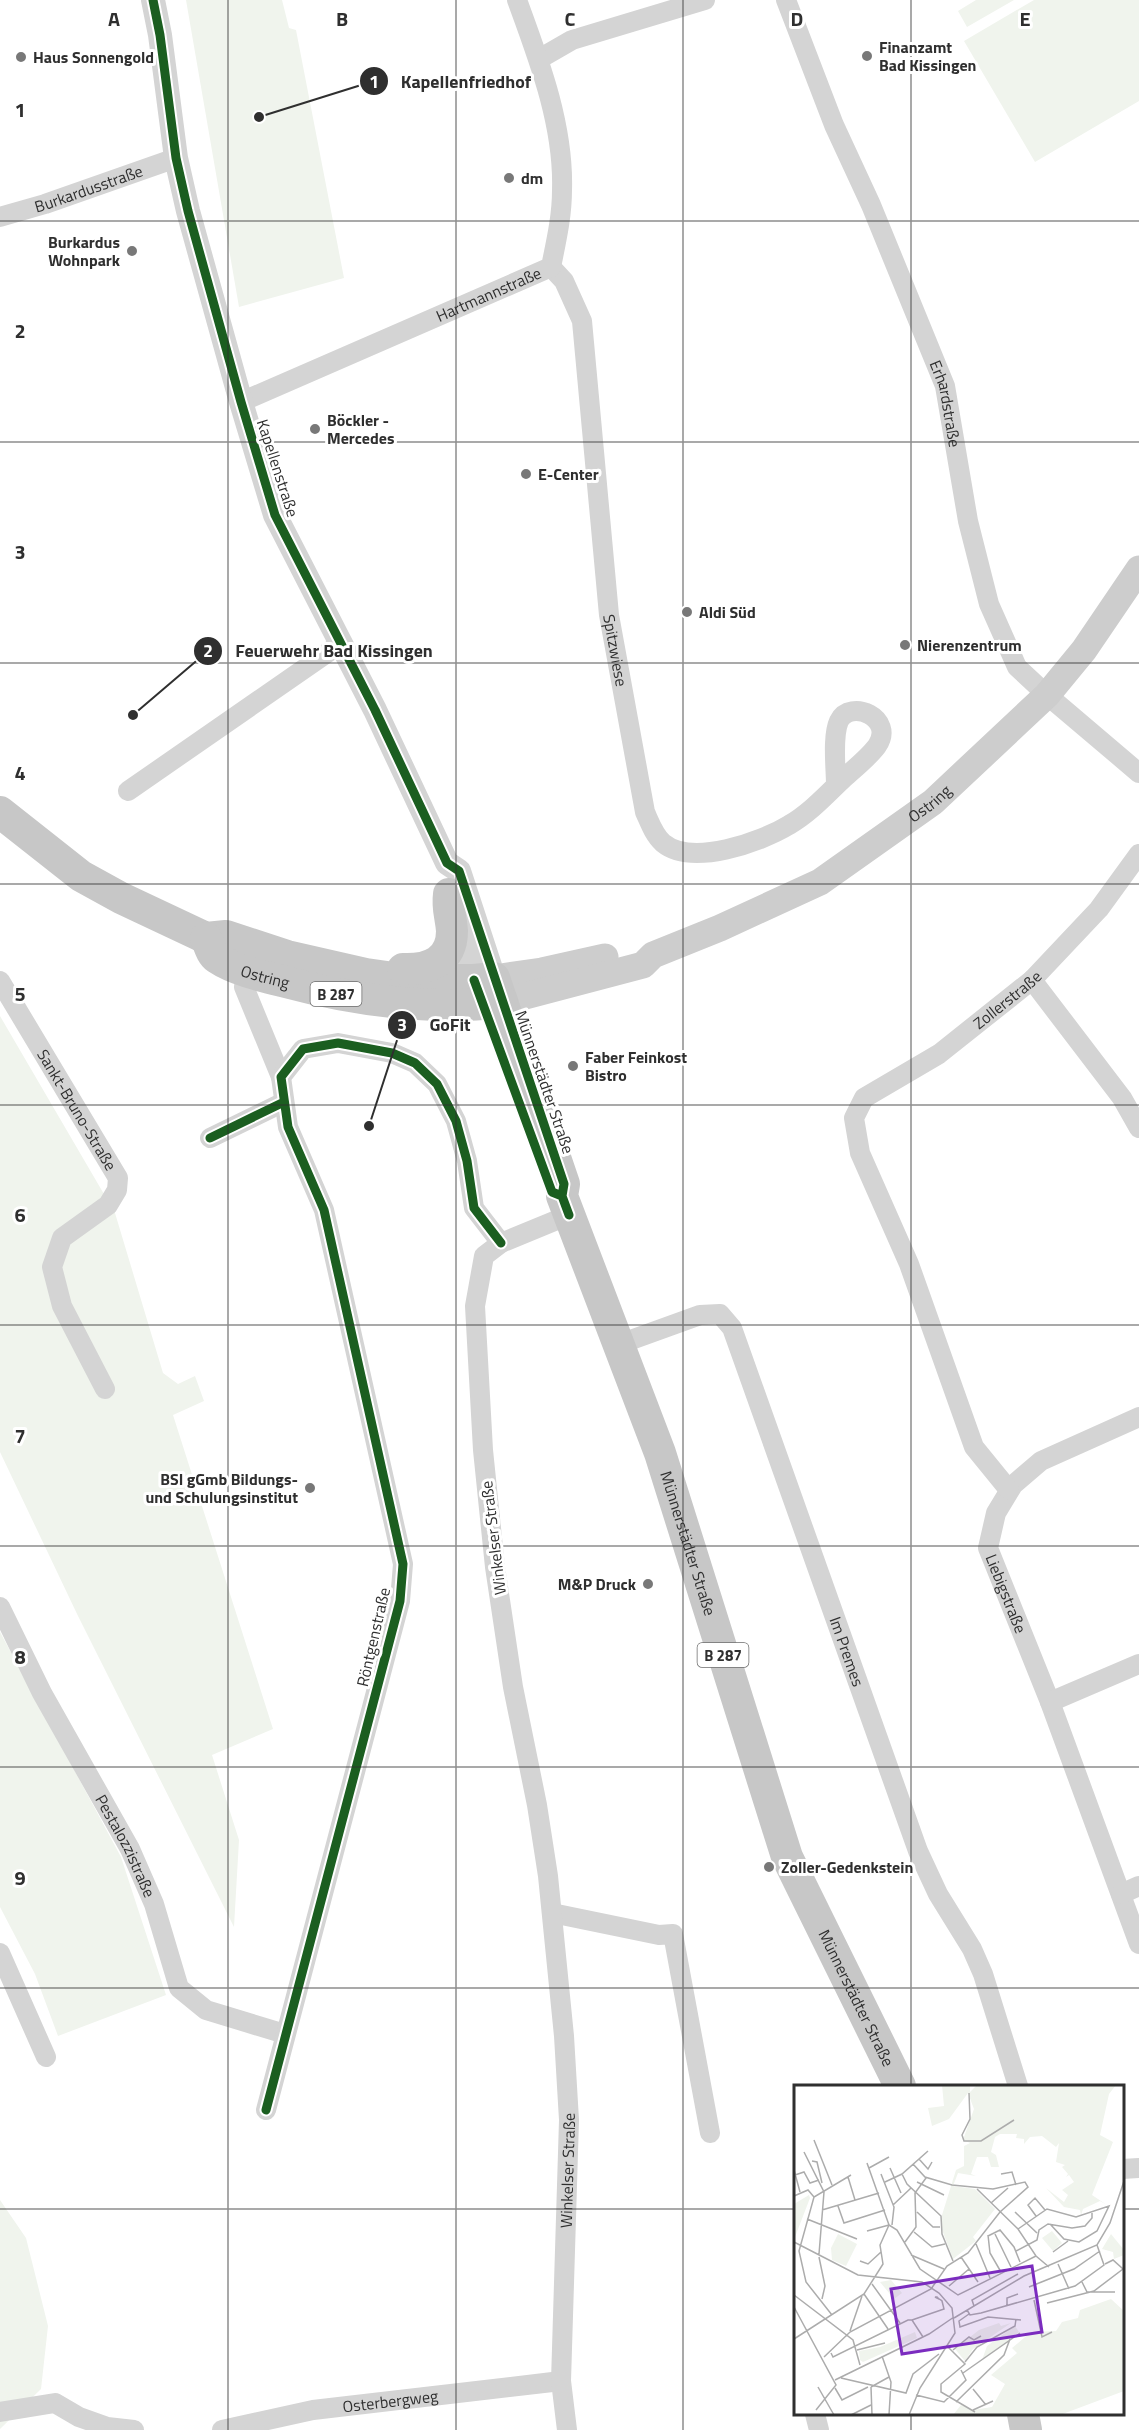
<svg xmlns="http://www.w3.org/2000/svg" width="1139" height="2430" font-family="'Titillium Web',sans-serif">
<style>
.green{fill:#f0f4ed}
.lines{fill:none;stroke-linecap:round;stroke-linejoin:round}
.minor{stroke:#d4d4d4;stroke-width:20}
.tertiary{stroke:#d4d4d4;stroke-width:24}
.secondary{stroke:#cdcdcd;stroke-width:27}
.primary{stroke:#c7c7c7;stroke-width:32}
.cycleway-casing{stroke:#fff;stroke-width:13}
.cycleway{stroke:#1b5e20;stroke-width:9}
.grid{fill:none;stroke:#2f2f2f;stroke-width:1.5;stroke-opacity:0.55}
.poi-dot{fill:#787878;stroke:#fff;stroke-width:2}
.labels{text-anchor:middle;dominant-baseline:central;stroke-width:6;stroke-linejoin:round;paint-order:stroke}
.shield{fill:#fff;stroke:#6d6d6d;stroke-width:1.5}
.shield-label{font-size:15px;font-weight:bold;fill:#2f2f2f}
.poi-label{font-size:16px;font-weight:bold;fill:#2f2f2f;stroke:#fff;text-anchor:start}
.street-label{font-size:16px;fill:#2f2f2f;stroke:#fff}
.inset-road{fill:none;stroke:#acacac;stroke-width:1.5}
.view{fill:#7b2cbf;fill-opacity:0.15;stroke:#7b2cbf;stroke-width:3}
.inset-edge{fill:none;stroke:#2f2f2f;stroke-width:3}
.grid-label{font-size:20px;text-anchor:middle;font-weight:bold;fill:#2f2f2f;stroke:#fff;stroke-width:6;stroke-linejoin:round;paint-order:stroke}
.leader{fill:none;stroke:#2f2f2f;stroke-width:2}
.callout-dot{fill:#2f2f2f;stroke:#fff;stroke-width:2}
.mark-label{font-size:18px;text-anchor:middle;font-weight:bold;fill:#fff}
.callout-label{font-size:18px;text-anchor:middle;font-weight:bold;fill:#2f2f2f;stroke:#fff;stroke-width:6;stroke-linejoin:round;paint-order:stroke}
</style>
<rect width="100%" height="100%" fill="#fff"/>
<path class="green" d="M 186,0 L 282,0 L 289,28 L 296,30 L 344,278 L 239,307 Z
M 976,0 L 1014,0 L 967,27 L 958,11 Z
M 1034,0 L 1139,0 L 1139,101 L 1035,162 L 964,41 Z
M 0,1016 L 115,1213 L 163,1373 L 178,1384 L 195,1376 L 204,1401 L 173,1415 L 273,1729 L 212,1755 L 239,1840 L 234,1927 L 78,1616 L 0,1452 Z
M 0,1632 L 121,1857 L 166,1995 L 58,2036 L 35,1974 L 0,1907 Z
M 0,2200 L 26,2238 L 48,2326 L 41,2389 L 0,2429 Z"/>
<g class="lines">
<g class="minor">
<path id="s1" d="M 786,0 L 834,125 L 871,205 L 945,386 L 968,521 L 989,604 L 1017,667 L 1047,695 L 1139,773"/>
<path d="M 539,59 L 572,40 L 705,0"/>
<path id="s2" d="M 0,217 L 45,204 L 176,158"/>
<path id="s3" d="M 551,267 L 564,281 L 582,321 L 609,615 L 645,812 C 650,823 654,835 663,843 C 692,867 761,842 789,825 C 810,813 827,794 844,778 C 855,768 868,758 877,746 C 896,718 850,698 839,721 C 832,736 836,769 836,785"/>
<path id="s4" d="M 241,402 L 551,267 C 556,242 562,217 562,190 C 564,125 539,60 517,0"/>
<path d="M 128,791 L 340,644"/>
<path d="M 246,971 L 244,987 L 281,1077"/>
<path d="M 1032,980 L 1122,1098 L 1139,1128"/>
<path id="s5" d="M 0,981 L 118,1178 L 117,1190 L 108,1205 L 62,1238 L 52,1267 L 62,1306 L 105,1389"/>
<path d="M 210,1138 L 284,1102"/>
<path id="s6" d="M 617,1345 L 700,1315 L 720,1314 L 732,1328 L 918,1851 L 938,1894 L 972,1949 L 983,1974 L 1018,2086"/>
<path id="s7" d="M 1139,1417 L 1041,1461 L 1013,1485 L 996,1513 L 988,1548 L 1050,1702 L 1139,1944"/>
<path id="s8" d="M 1009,1490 L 974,1447 L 909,1264 L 860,1153 L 854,1118 L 864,1098 L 939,1054 L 1032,980 L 1099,909 L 1139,854"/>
<path id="s9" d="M 0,1607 L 42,1693 L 130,1849 L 154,1904 L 179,1988 L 206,2010 L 285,2034"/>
<path d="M 1050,1702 L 1139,1664"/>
<path d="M 1121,1894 L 1139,1886"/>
<path d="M 552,1913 L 659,1935 L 673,1934 L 710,2133"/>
<path d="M 0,1953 L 46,2057"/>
<path d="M 266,2110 L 400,1601 L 403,1564 L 324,1210 L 288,1127 L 281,1077 L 303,1049 L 338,1043 L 392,1053 L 415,1063 L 437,1084 L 456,1121 L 467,1161 L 474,1208 L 501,1243"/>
<path d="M 1122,2169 L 1139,2168"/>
<path d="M 0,2412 L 55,2403 L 79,2417 L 107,2427 L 134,2430"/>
<path d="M 815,2414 L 819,2430"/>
<path id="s10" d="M 222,2430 L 313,2410 L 561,2381"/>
<path id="s11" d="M 567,2430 L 561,2381 L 569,2120 L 564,2036 L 548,1876 L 537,1805 L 513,1687 L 495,1567 L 483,1450 L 475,1306 L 484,1256 L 501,1243 L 569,1215"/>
</g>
<path class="tertiary" d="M 153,0 L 160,35 L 176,158 L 188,211 L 241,402 L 275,515 L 375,710 L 447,863 L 459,871 L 494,978
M 457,920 L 474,980"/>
<g class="secondary">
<path d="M 494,978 L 542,971 L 605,957"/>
<path id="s12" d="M 502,1002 L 643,965 L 653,955 L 720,928 L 820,882 L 933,802 L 1047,695 L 1084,650 L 1139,569"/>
</g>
<g class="primary">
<path id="s13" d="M 0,812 L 81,876 L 121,898 L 206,938 L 226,936 L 287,956 L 366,974 L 408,980 L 474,980 L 494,978 L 564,1184 L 562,1196 L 660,1453 L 787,1857 L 900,2086"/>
<path id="s14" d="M 206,938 C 209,944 211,954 217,958 C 235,970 261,976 282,981 C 353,1000 428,1011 502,1002"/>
<path d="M 403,969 C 429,970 452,961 452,931 C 451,916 447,909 449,894"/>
<path d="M 1023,2414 L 1026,2430"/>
</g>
<defs>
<path id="cycleway" d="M 153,0 L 160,35 L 176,158 L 188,211 L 241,402 L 275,515 L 375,710 L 447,863 L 459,871 L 564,1184 L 562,1196 L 569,1215
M 474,980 L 552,1192 L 562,1196
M 210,1138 L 284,1102
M 266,2110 L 400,1601 L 403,1564 L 324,1210 L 288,1127 L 281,1077 L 303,1049 L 338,1043 L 392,1053 L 415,1063 L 437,1084 L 456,1121 L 467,1161 L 474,1208 L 501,1243"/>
</defs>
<use href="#cycleway" class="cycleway-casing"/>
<use href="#cycleway" class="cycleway"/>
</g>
<path class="grid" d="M 228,0 L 228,2430M 456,0 L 456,2430M 683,0 L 683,2430M 911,0 L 911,2086M 0,221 L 1139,221M 0,442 L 1139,442M 0,663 L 1139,663M 0,884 L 1139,884M 0,1105 L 1139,1105M 0,1325 L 1139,1325M 0,1546 L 1139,1546M 0,1767 L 1139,1767M 0,1988 L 1139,1988M 0,2209 L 796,2209M 1122,2209 L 1139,2209M 911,2414 L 911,2430"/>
<g class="poi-dot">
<circle cx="867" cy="56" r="6"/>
<circle cx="21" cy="57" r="6"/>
<circle cx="509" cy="178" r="6"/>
<circle cx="132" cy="251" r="6"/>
<circle cx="315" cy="429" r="6"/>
<circle cx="526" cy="474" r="6"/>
<circle cx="687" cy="612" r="6"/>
<circle cx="905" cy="645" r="6"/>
<circle cx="573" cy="1066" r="6"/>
<circle cx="310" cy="1488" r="6"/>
<circle cx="648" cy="1584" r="6"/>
<circle cx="769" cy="1867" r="6"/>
</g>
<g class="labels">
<g class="shield">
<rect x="310.5" y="982" width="51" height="24" rx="4.5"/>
<rect x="697.5" y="1643" width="51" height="24" rx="4.5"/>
</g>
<g class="shield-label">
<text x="336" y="994">B 287</text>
<text x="723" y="1655">B 287</text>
</g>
<g class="poi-label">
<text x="879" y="47">Finanzamt<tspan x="879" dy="18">Bad Kissingen</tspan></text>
<text x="33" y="57">Haus Sonnengold</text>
<text x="521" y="178">dm</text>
<text x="120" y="242" text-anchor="end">Burkardus<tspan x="120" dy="18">Wohnpark</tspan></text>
<text x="327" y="420">Böckler -<tspan x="327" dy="18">Mercedes</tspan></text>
<text x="538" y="474">E-Center</text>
<text x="699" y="612">Aldi Süd</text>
<text x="917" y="645">Nierenzentrum</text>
<text x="585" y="1057">Faber Feinkost<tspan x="585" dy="18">Bistro</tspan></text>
<text x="298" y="1479" text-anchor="end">BSI gGmb Bildungs-<tspan x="298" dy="18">und Schulungsinstitut</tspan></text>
<text x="636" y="1584" text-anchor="end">M&amp;P Druck</text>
<text x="781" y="1867">Zoller-Gedenkstein</text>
</g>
<g class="street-label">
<text stroke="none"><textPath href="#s2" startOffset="93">Burkardusstraße</textPath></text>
<text stroke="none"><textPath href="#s4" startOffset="270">Hartmannstraße</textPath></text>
<text stroke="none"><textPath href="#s1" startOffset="435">Erhardstraße</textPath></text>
<text transform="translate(278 468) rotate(72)">Kapellenstraße</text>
<text stroke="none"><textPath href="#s3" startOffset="394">Spitzwiese</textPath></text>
<text stroke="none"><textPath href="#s12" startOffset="477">Ostring</textPath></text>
<text stroke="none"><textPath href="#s14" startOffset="75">Ostring</textPath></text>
<text stroke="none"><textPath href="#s8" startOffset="603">Zollerstraße</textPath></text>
<text transform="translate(545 1082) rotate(71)">Münnerstädter Straße</text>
<text stroke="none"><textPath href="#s5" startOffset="150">Sankt-Bruno-Straße</textPath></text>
<text transform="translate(493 1538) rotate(-97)">Winkelser Straße</text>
<text stroke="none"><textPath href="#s13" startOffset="1136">Münnerstädter Straße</textPath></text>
<text stroke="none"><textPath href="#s7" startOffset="262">Liebigstraße</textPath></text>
<text transform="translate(373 1637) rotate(-77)">Röntgenstraße</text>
<text stroke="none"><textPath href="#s6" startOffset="470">Im Premes</textPath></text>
<text stroke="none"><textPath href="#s9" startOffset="270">Pestalozzistraße</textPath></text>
<text stroke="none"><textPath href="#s13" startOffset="1622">Münnerstädter Straße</textPath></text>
<text stroke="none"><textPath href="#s11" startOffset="260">Winkelser Straße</textPath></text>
<text stroke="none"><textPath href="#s10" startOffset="171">Osterbergweg</textPath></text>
</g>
</g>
<g transform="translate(794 2085)">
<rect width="330" height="330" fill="#fff"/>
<path d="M 148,0 L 176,0 L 176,7 L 183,0 L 322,0 L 315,9 L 306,50 L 319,57 L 298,110 L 313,120 L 306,116 L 289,124 L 287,130 L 286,125 L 270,122 L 252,103 L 270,117 L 274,110 L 268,105 L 280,97 L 275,90 L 272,92 L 274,89 L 268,82 L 271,80 L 262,77 L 265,58 L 262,62 L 248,51 L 236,52 L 230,59 L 230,54 L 222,53 L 223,49 L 206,49 L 201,52 L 197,67 L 202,70 L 205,82 L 197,82 L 194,72 L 183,72 L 177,89 L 182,91 L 164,88 L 159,101 L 181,104 L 201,124 L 179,152 L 182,156 L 159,174 L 147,142 L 148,130 L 162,85 L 170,81 L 170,61 L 176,58 L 169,55 L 180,24 L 174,8 L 155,34 L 138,41 L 134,23 L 150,21 ZM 15,110 L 16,113 L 1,152 L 0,119 ZM 258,146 L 268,158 L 259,166 L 248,153 ZM 44,149 L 63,159 L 52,181 L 38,175 L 37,163 ZM 317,149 L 330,165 L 330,170 L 320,174 L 319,167 L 308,164 ZM 97,195 L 108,208 L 100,214 L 86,197 ZM 317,214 L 330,226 L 330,306 L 266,330 L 159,330 L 167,320 L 179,325 L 198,322 L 211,299 L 197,290 L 223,268 L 218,263 L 237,247 L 262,246 L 268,237 L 284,233 L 286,225 ZM 205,238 L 207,241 L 217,238 L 179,264 L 171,276 L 161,264 L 185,245 ZM 221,241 L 225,247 L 188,275 L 193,261 ZM 121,247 L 123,253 L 69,277 L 66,275 L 65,266 L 86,262 Z" fill="#f0f4ed"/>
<path class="inset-road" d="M 175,8 L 176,34 L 168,50 L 170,56 L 187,56 L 220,35M 20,55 L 38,100M 10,67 L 30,107 L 25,169M 125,74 L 134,84 L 138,77M 18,76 L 23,77 L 28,98M 75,83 L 95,72M 96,83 L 107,108M 0,85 L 6,107M 87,89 L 100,122 L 98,140M 108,89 L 113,99 L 147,131 L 148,149 L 159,176M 207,89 L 218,87 L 222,100M 1,90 L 10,87 L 16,98 L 25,95M 54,92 L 61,115M 91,97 L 108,89 L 134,66M 123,97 L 150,110M 183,104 L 224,144 L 242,171 L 255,182M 0,111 L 14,105 L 20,112M 197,118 L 214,103M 99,120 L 117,103M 44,121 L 50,138 L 91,125M 28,125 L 85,108M 123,127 L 139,142 L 146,142M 221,127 L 243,148M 242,131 L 234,120 L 241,113 L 251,125M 13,134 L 63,154M 95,140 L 103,145 L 126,184 L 164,210 L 242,171M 224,144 L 253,124 L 282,132 L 315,121 L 303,146 L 285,157 L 270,154 L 256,139M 73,146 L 95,140M 120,147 L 138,162 L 151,159M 201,149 L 217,182M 194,150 L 196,168 L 207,187M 194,151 L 206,145 L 220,162 L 226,177M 0,157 L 64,190 L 128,197 L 145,208 L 158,223 L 161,248 L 126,303 L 115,330M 111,157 L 122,142 L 121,108 L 132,93M 182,159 L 196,193M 222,166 L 243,155 L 245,145 L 254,139 L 278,143 L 291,141 L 298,133 L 298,126M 259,167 L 274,156M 117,170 L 150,184M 25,172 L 31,201 L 28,214M 167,172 L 184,197M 66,176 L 74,179 L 87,167M 264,179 L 275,204M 288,197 L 293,207 L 321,207M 78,199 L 106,238M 155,201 L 175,184M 235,202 L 280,184 L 306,166M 70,209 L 94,244M 0,210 L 59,255 L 66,280M 240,215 L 248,252 L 258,247M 253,218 L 300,206 L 329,184 L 319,175 L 311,179M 213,220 L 213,213 L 224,209M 180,221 L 178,215 L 224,189M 0,222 L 42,300 L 22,325M 173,225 L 176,230 L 187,228 L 281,201 L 310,180 L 303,160M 175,229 L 165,236 L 166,242 L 194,232 L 227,235M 38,230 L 12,197 L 5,166 L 20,112 L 57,90M 160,233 L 230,191 L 303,160 L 316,138 L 330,96M 118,235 L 150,224 L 148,216 L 147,215 L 145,214 L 143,212 L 141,212 L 145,214M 56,246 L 68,211M 0,254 L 70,209 L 89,179 L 86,160 L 95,140 L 73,78M 154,262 L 171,279 L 147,299 L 147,307 L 181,327M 63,265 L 91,258M 159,265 L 175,252 L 180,255 L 187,251M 37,268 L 39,272 L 114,235 L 118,235 L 129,252M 88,271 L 97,297 L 95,330M 30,272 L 56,247 L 137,204 L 153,181 L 174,168 L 206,127 L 234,102 L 231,97 L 199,104 L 158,100 L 131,92 L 119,79M 171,277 L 183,262 L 221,241 L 222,234M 169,288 L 226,248M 47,293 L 112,308 L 119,289 L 145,269M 41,295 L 135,249 L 160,232M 24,302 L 40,330M 77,302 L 78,330M 77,302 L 95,292M 41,303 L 48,315 L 74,302M 179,304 L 192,320M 122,310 L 150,317 L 172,295 L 167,285M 162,317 L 210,270 L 216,254M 179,325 L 199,316M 57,330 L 77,320"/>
<path class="view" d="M 238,181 L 248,247 L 108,269 L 97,204 Z"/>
<rect width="330" height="330" class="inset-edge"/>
</g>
<g class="grid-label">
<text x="114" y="26">A</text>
<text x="342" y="26">B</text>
<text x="570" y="26">C</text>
<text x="797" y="26">D</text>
<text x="1025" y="26">E</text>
<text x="20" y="117">1</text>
<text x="20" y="338">2</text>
<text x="20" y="559">3</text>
<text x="20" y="780">4</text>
<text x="20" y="1001">5</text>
<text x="20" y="1222">6</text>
<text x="20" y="1443">7</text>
<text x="20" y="1664">8</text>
<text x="20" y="1885">9</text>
</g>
<path class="leader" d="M259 117L374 81M133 715L208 651M369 1126L402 1025"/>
<g class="callout-dot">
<circle cx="259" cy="117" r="6"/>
<circle cx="133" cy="715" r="6"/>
<circle cx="369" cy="1126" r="6"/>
<circle cx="374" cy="81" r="15"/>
<circle cx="208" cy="651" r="15"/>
<circle cx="402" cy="1025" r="15"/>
</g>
<g class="mark-label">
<text x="374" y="88">1</text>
<text x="208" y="657">2</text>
<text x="402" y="1031">3</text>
</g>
<g class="callout-label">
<text x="466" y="88">Kapellenfriedhof</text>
<text x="334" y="657">Feuerwehr Bad Kissingen</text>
<text x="450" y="1031">GoFit</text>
</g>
</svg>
